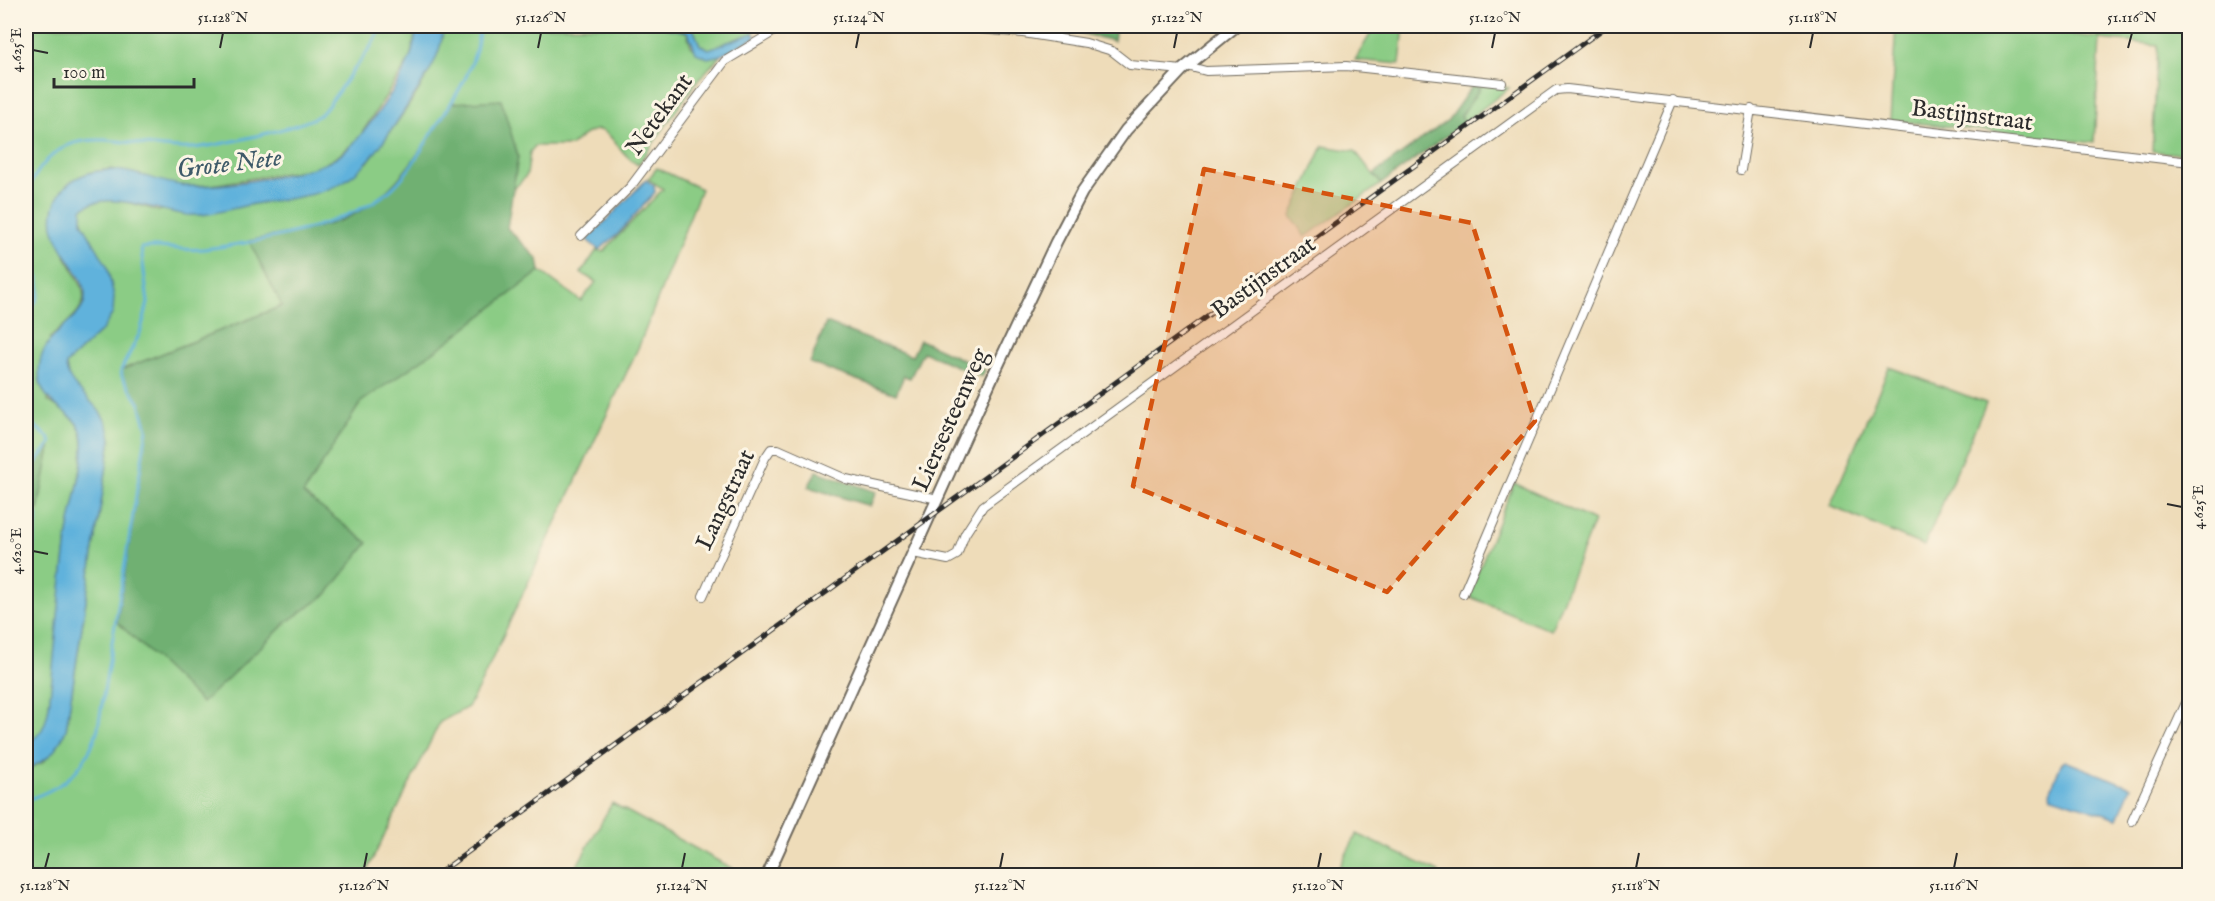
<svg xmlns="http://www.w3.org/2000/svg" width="2215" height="901" font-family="'IM FELL English',serif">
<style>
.green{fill:#8bcc85;stroke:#5b7c58;stroke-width:1.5}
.forest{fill:#70b072;stroke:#4e6e4e;stroke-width:1.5}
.water{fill:#60b2dc;stroke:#466e84;stroke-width:1.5}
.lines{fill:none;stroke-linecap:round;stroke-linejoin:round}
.stream{stroke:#60b2dc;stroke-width:3}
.street-casing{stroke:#6f695d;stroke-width:10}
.secondary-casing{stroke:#6f695d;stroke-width:14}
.street{stroke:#fff;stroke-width:8}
.secondary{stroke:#fff;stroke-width:10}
.rail-casing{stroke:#2b2b2b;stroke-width:5}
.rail{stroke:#fcf5e5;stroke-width:3;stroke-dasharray:9;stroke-linecap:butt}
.marked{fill:#d5540f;fill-opacity:0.2;stroke:#d5540f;stroke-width:4.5;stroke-dasharray:12 8;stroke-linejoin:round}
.ticks{fill:none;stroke:#2b2b2b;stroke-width:2}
.labels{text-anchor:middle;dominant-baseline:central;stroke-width:6;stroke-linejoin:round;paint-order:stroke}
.street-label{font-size:24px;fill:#2b2b2b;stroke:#fcf5e5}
.water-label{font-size:26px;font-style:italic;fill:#3e5a69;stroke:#fcf5e5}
.neatline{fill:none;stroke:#2b2b2b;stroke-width:2}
.ticks-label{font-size:15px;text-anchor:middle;fill:#2b2b2b}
</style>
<rect width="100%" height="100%" fill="#fcf5e5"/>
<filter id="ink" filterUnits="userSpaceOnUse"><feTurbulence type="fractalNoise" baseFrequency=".0167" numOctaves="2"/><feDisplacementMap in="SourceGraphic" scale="12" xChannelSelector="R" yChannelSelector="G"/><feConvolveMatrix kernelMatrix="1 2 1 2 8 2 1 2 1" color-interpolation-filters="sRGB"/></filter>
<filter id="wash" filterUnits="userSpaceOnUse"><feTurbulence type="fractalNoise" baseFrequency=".008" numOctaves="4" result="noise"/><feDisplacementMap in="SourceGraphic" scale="24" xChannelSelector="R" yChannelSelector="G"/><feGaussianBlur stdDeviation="1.35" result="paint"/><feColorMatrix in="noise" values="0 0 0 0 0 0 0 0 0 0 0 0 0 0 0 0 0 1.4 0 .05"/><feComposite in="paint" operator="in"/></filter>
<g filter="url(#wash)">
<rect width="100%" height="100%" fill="#eedcb9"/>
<path class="green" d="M 26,26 L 417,26 L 410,59 L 358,139 L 337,157 L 317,168 L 211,185 L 189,186 L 161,183 L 112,169 L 92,172 L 65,256 C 94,303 89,303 50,338 L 48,401 C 62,410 79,419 82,436 C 87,459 70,515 67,541 C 58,602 57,664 46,724 L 38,738 L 26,744 L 26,512 L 37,515 L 50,446 L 26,475 Z
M 443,26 L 659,26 L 687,32 L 691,46 L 704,57 L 721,55 L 694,85 L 638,165 C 608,147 610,108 571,146 L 535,146 L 530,152 L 527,175 L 513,190 L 518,156 L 410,165 L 391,189 L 366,207 L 339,221 L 282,306 L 121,370 L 122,377 L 140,404 L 147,429 L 137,499 L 202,702 L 288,621 L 327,594 L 367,543 L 303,494 L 361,402 L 439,348 L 540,271 L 581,301 L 596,282 L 581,273 L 597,250 L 603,252 L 663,189 L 648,179 L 657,168 L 701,189 L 639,346 L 480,685 L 468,707 L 440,722 L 365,875 L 26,875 L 26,769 L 44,762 L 66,730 L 111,439 L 68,378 L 66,364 L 103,329 L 90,238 L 82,222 L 82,209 C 102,191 135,204 158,211 L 367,163 C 393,128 442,68 443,26 Z
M 692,26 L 758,26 L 753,33 L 709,49 L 700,45 Z
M 1375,26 L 1404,26 L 1400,64 L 1355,60 Z
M 1896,26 L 2002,26 L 2099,38 L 2101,26 L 2189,26 L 2189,155 L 2152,151 L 2158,45 L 2100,39 L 2094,143 L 1890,120 Z
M 1474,82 L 1509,88 L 1465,122 L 1461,116 L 1480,88 L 1472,86 Z
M 1323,146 L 1355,151 L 1381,184 L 1305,237 L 1291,216 Z
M 1889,367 L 1986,403 L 1924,546 L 1830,506 Z
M 1514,483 L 1594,521 L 1551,630 L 1468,596 Z
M 612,803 L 735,870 L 731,875 L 583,876 L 574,871 Z
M 1357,834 L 1439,872 L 1437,876 L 1335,875 Z"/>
<path class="forest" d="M 1059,26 L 1098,31 L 1102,26 L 1116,26 L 1114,41 L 1068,30 Z
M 1472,86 L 1480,88 L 1461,116 L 1465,122 L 1381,184 L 1374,174 L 1448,120 Z
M 501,100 L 518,156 L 507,228 L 538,259 L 540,271 L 439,348 L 361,402 L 303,494 L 368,543 L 327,594 L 288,621 L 202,703 L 117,622 L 147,430 L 140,404 L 122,377 L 121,370 L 282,306 L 249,241 C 278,234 311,231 339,221 C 394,201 421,148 452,103 Z
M 826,323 L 912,356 L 920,340 L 985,370 L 982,377 L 923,352 L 910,378 L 904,376 L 896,394 L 810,363 Z
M 51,443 L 38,509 L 26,505 L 26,475 Z
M 817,471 L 876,492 L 870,506 L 808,487 Z"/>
<path class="water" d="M 417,26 L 443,26 C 443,59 421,83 404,111 C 388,135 371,164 346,180 C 320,198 280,199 249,205 C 230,209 206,217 187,215 C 157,211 105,189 82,209 L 82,222 L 107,266 L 114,296 L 113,313 L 103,329 L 66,364 C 66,392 107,401 111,439 L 66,730 C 56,752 48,761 26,769 L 26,744 C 42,735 46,725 49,706 C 55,651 59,595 67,540 C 71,508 84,473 83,441 C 81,408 39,411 39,372 C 39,331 84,322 85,298 C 87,266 34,239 59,195 C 69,177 91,170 111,170 C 137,170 163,185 190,186 C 221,187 313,174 338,157 C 361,141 398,87 409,60 C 414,50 415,37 417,26 Z
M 659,26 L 692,26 L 700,45 L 709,49 L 753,33 L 756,37 L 721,55 L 708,58 L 696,53 L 688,32 Z
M 646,180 L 654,186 L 655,192 L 618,234 L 599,250 L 587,240 Z
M 2065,761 L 2131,787 L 2118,818 L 2052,797 L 2050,792 L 2061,764 Z"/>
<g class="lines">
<path class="stream" d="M 26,194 C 63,107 125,152 191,148 C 212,147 310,126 322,113 C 332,102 340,88 349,76 C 359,62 377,42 380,26
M 26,247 C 36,276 50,288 26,316
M 26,419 L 49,438 L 51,443 L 26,475
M 26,595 L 37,514
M 26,800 C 66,787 86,769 98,728 L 147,429 L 140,404 L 122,377 L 121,370 L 140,333 L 148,303 L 141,248 C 160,244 183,252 204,249 C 260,242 346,226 389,191 C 409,174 423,146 437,125 C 457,94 479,63 479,26"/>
</g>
</g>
<g filter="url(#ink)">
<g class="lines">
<defs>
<path id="street" d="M 946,26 L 1023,33 L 1086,43 L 1112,51 L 1130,65 L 1182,70
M 1050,26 L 1058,38
M 1187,66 L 1206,71 L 1346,66 L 1502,83
M 1741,170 L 1751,109
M 581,236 L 631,186 L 725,61 L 770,34 L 778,26
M 913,553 L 948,560 L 957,555 L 965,534 L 983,506 L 1556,90 L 1567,89 L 2190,162
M 1463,594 L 1673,100
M 703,596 L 765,458 L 771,449 L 778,449 L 846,479 L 938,499
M 2132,821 L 2190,694"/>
<path id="secondary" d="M 767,876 L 991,380 L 1056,242 L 1082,192 L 1126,130 L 1182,70 L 1236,26"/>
</defs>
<use href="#street" class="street-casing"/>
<use href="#secondary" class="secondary-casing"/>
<use href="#street" class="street"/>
<use href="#secondary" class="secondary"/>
<defs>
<path id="rail" d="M 435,876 L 1607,26"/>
</defs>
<use href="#rail" class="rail-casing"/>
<use href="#rail" class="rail"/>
</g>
</g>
<path class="marked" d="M 1204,169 L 1472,223 L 1535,421 L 1387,592 L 1133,486 Z"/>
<path class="ticks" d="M 220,48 L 223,33M 538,48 L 541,33M 856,48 L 859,33M 1174,48 L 1177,33M 1492,48 L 1495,33M 1810,48 L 1813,33M 2128,48 L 2132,33M 33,50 L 48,53M 2167,504 L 2182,507M 33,551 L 48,554M 45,868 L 49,853M 364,868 L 367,853M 682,868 L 685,853M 1000,868 L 1003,853M 1318,868 L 1321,853M 1636,868 L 1639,853M 1954,868 L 1957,853"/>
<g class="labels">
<g class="street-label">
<text transform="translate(660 115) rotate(-54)">Netekant</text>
<text transform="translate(1972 116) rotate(7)">Bastijnstraat</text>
<text transform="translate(1264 278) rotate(-36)">Bastijnstraat</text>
<text transform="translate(951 420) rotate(-66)">Liersesteenweg</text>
<text transform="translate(726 500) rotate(-65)">Langstraat</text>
</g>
<g class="water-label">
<text transform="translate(229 164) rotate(-7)">Grote Nete</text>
</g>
</g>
<rect width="2215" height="901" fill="none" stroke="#fcf5e5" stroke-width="66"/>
<path d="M54 78v9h140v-9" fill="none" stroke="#2b2b2b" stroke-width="3"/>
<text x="63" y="78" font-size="18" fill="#2b2b2b" stroke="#fcf5e5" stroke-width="4.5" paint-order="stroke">100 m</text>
<rect x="33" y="33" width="2149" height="835" class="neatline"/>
<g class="ticks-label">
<text x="223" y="22">51.128°N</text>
<text x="541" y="22">51.126°N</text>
<text x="859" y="22">51.124°N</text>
<text x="1177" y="22">51.122°N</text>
<text x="1495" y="22">51.120°N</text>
<text x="1813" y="22">51.118°N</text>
<text x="2132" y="22">51.116°N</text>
<text transform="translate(16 50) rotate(-90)" y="5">4.625°E</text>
<text transform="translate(2198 507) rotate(-90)" y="5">4.625°E</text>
<text transform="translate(16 551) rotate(-90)" y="5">4.620°E</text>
<text x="45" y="890">51.128°N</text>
<text x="364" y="890">51.126°N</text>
<text x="682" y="890">51.124°N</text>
<text x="1000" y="890">51.122°N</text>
<text x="1318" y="890">51.120°N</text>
<text x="1636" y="890">51.118°N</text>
<text x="1954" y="890">51.116°N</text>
</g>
</svg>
